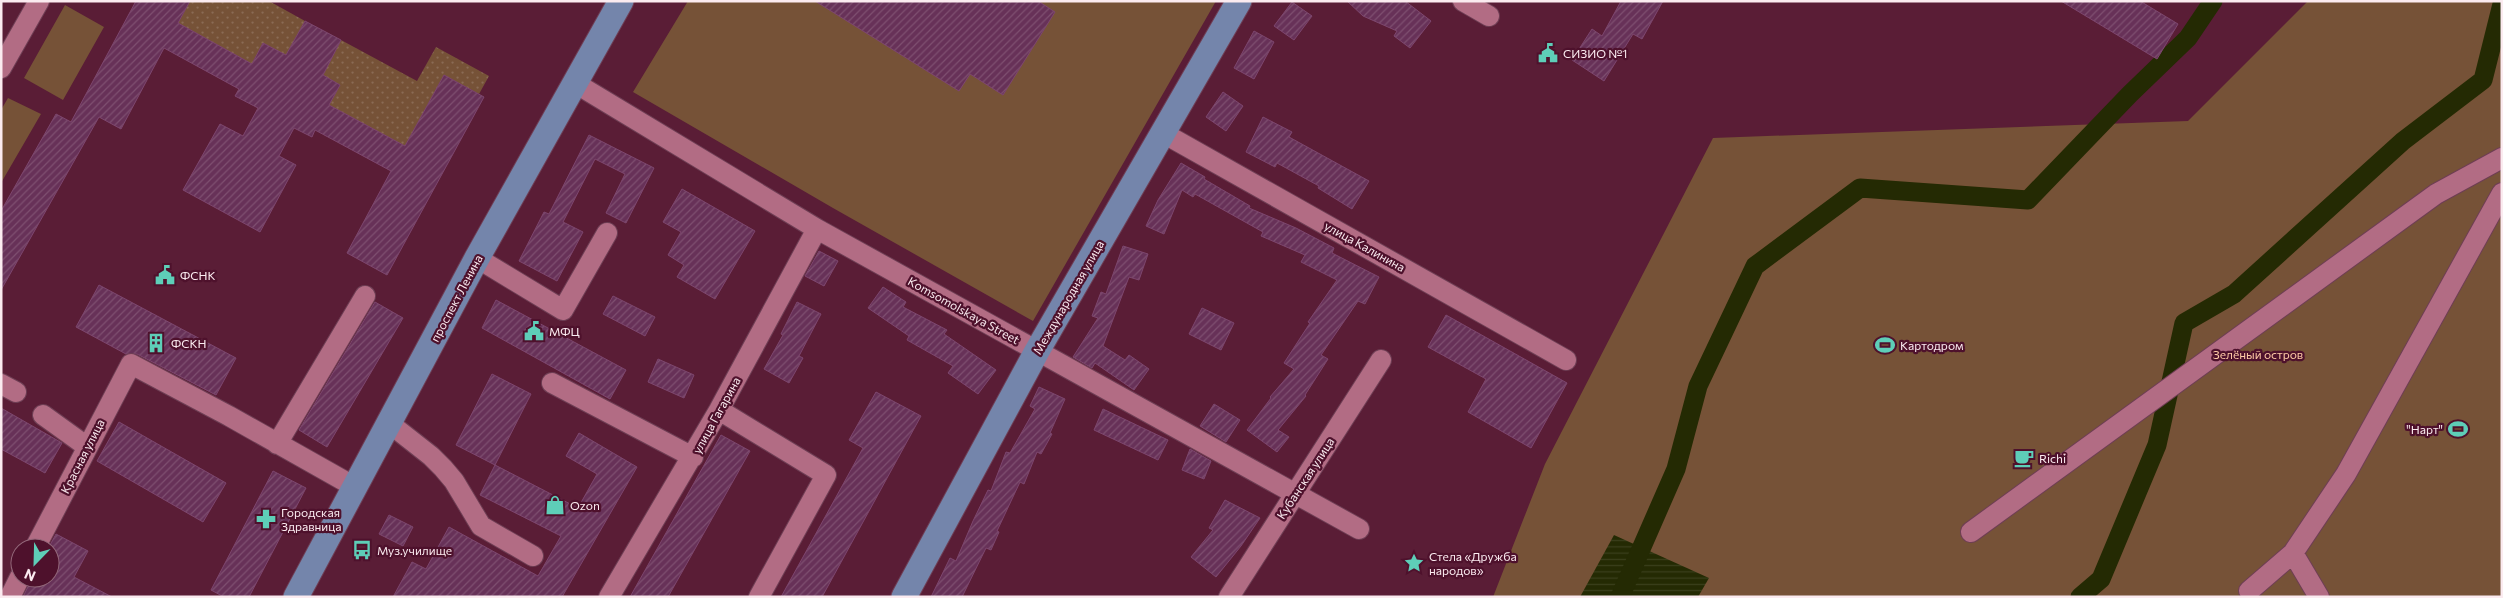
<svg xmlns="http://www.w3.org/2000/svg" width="2503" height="598" font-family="Commissioner,sans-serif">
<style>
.grass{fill:url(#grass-dots)}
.park{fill:#765237}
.water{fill:url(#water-rules)}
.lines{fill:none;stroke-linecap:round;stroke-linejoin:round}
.canal{stroke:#242a03;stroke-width:19}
.building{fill:url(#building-hatch);stroke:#7d466e}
.minor-casing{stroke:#6e3e54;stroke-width:22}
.major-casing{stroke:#6e3e54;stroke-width:27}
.minor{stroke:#b26c84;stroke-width:20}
.major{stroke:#7485ab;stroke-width:25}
.labels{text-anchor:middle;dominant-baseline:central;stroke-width:4.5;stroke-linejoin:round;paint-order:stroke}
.poi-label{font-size:12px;fill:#fbebf0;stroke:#4e112c;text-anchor:start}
.street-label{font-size:12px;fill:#fbebf0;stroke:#4e112c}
.park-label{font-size:12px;fill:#fecba6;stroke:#4e112c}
</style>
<defs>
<pattern id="grass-dots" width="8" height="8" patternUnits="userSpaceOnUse" patternTransform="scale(1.25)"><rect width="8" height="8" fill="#765237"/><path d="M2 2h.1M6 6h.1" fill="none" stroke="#8a6b54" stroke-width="1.8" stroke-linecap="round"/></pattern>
<pattern id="water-rules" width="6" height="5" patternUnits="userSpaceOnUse" patternTransform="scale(1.25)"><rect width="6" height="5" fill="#242a03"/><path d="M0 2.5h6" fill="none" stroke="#3a3f1c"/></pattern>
<pattern id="building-hatch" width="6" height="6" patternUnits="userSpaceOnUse" patternTransform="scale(1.25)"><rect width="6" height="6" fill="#673158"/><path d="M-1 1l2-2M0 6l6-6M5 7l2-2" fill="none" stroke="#7e4f70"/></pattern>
</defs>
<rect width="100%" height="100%" fill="#5a1d36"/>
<path class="grass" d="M 190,1 L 269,1 L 305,21 L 286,55 L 263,43 L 252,64 L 178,23 Z
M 341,40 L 417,81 L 436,47 L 489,76 L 479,94 L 444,75 L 405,146 L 329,105 L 340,85 L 323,75 Z"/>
<path class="park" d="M 688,1 L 1216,1 L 1033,321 L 833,208 L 633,92 Z
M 2308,1 L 2502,1 L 2502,597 L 1493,597 L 1545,464 L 1713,138 L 2188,121 Z
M 65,5 L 104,27 L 63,100 L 24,78 Z
M 8,98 L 41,114 L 1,183 L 1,110 Z"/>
<path class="water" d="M 1614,535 L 1709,578 L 1698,597 L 1580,597 Z"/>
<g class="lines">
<path class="canal" d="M 1620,597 L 1676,469 L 1698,386 L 1755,266 L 1860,188 L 2028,200 L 2130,94 L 2188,38 L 2213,1
M 2080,597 L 2101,579 L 2157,445 L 2184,323 L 2234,294 L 2403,141 L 2483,80 L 2502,4"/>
</g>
<path class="building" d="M 136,1 L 190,1 L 178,23 L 252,64 L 263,43 L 286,55 L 305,21 L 341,40 L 323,75 L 340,85 L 329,105 L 405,146 L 444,75 L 484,97 L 387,275 L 347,253 L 391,171 L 315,130 L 312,137 L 294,128 L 279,156 L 296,165 L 260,232 L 183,190 L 220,124 L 243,136 L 258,108 L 235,96 L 239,89 L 164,48 L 121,129 L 99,117 L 1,290 L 1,211 L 56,114 L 71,122 Z
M 815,1 L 1038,1 L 1055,12 L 1003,95 L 970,74 L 959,91 Z
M 1347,1 L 1405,1 L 1431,21 L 1410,48 L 1394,36 L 1397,31 L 1363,16 Z
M 1621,1 L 1663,1 L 1642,39 L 1633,34 L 1604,81 L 1572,60 L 1592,29 L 1602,36 Z
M 2061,1 L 2140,1 L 2178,24 L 2157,59 Z
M 1292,2 L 1312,16 L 1294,40 L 1274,26 Z
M 1254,31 L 1274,42 L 1254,79 L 1234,68 Z
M 1223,92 L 1243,106 L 1226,131 L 1206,117 Z
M 1263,117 L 1292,132 L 1289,137 L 1369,181 L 1352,209 L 1318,188 L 1319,186 L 1277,163 L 1275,167 L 1246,152 Z
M 589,135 L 654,168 L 626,223 L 606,213 L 625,174 L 595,159 L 563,222 L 583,232 L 557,281 L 519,261 L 544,212 L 549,214 Z
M 1181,163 L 1205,177 L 1204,179 L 1250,206 L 1249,208 L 1296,228 L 1334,248 L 1332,253 L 1379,277 L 1365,304 L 1358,301 L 1321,355 L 1328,359 L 1305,395 L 1306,396 L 1278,430 L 1289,437 L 1277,452 L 1247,430 L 1271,398 L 1270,397 L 1294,369 L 1284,363 L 1310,323 L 1308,322 L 1337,280 L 1301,262 L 1305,255 L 1261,236 L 1263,232 L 1195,194 L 1193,197 L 1182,190 L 1164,234 L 1146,226 L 1158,200 Z
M 682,189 L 755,231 L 715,299 L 677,277 L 684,265 L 668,255 L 681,232 L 663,222 Z
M 1123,246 L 1148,254 L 1139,280 L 1129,277 L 1103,346 L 1125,360 L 1129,355 L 1149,369 L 1134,390 L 1095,363 L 1092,368 L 1073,357 L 1098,318 L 1092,316 L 1101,292 L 1106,294 Z
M 819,251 L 838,261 L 824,286 L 805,276 Z
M 99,285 L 236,358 L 216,395 L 137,354 L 126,354 L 76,327 Z
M 883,287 L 906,302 L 903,307 L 947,330 L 944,334 L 996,370 L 978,394 L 948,373 L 953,366 L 907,340 L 909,336 L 868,308 Z
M 613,296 L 655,317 L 645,336 L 603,314 Z
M 496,300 L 626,370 L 610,399 L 482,328 Z
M 375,302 L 403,318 L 327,447 L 299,430 Z
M 797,302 L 821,314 L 799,356 L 803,358 L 789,383 L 764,369 L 783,335 L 781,334 Z
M 1202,308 L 1234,323 L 1221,350 L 1189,334 Z
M 1446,315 L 1567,383 L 1531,448 L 1468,412 L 1486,379 L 1428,347 Z
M 658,359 L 694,375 L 684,398 L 648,382 Z
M 492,374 L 531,394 L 495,465 L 456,445 Z
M 1039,387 L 1065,399 L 1050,433 L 1052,434 L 1041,454 L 1037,452 L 1024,484 L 1020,482 L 997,531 L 999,532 L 991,550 L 986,548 L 962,597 L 931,597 L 950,558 L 956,561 L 973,521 L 988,490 L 991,491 L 1006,452 L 1010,453 L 1035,409 L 1030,406 Z
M 876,392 L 921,416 L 822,597 L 781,597 L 863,448 L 849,440 Z
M 1214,404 L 1240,420 L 1226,442 L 1200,426 Z
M 1,408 L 62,443 L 45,473 L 1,449 Z
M 1103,409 L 1168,440 L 1158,460 L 1094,430 Z
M 119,422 L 226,483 L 203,522 L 97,461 Z
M 579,433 L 637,467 L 562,597 L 393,597 L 412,562 L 426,569 L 449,527 L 538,576 L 561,536 L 480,495 L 495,465 L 578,508 L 597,474 L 566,456 Z
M 721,435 L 750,451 L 668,597 L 630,597 Z
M 1190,449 L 1211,461 L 1204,479 L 1182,470 Z
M 273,471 L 306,488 L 249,597 L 224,597 L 211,590 Z
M 1225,500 L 1260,518 L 1241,546 L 1216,577 L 1191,557 L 1213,530 L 1209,528 Z
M 389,515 L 413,527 L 403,546 L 379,534 Z
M 56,534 L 88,551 L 74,577 L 112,597 L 23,597 L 32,578 L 50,578 L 50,545 Z"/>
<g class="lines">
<defs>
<path id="minor" d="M 1463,1 L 1489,16
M 1,68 L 39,1
M 575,83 L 817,229 L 1359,529
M 1163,133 L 1566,360
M 477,258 L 563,310 L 607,233
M 552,383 L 693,457
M 1,384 L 16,392
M 719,410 L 826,475 L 759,597
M 43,415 L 86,446
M 389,423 L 431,456 L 443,468 L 454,481 L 481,526 L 533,556
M 277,444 L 365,296
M 1971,532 L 2436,194 L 2502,158
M 35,548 L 131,364 L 229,416 L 355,487
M 2293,553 L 2319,597
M 2249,591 L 2293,553 L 2346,474 L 2502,193
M 10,597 L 20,577
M 609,597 L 719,410 L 817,229
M 1229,597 L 1381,360"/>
<path id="major" d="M 296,597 L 477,258 L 621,1
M 904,597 L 1037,351 L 1239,1"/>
</defs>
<use href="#minor" class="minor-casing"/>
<use href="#major" class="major-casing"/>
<use href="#minor" class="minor"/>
<use href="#major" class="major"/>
</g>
<defs>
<symbol id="civic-bare" viewBox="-9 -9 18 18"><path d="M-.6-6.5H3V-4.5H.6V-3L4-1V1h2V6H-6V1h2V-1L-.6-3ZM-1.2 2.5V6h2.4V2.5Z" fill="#5eceb8" stroke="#4e112c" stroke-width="2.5" paint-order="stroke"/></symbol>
<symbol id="building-bare" viewBox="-9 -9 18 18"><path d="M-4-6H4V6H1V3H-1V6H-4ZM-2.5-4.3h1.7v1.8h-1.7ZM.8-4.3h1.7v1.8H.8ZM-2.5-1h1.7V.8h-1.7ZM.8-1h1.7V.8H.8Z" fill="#5eceb8" stroke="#4e112c" stroke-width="2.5" paint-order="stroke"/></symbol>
<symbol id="stadium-bare" viewBox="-9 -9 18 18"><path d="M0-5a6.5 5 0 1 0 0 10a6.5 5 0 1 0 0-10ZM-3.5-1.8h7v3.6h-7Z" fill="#5eceb8" stroke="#4e112c" stroke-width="2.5" paint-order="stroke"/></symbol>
<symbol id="cafe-bare" viewBox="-9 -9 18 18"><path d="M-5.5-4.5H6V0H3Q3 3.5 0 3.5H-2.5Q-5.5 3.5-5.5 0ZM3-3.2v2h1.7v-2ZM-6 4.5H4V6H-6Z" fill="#5eceb8" stroke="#4e112c" stroke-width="2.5" paint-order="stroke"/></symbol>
<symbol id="shop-bare" viewBox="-9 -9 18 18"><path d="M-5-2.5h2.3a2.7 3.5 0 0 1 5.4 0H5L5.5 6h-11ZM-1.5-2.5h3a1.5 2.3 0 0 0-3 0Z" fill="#5eceb8" stroke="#4e112c" stroke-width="2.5" paint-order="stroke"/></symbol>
<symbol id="pharmacy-bare" viewBox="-9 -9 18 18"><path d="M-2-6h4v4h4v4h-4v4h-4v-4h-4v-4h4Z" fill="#5eceb8" stroke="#4e112c" stroke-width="2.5" paint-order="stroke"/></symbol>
<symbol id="bus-bare" viewBox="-9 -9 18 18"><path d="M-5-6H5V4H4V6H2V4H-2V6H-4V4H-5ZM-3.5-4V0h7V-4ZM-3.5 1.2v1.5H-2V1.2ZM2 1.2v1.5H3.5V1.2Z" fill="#5eceb8" stroke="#4e112c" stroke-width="2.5" paint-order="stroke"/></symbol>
<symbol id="sight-bare" viewBox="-9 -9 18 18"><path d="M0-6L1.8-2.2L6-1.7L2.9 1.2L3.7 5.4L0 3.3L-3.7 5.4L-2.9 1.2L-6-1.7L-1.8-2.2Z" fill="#5eceb8" stroke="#4e112c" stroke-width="2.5" paint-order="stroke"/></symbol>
</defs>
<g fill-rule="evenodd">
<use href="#civic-bare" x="1534" y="39" width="28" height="28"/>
<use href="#civic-bare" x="151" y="261" width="28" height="28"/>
<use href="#civic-bare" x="520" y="317" width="28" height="28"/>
<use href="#building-bare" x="142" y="329" width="28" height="28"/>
<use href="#stadium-bare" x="1871" y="331" width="28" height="28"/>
<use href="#stadium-bare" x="2444" y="415" width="28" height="28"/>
<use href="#cafe-bare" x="2010" y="444" width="28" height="28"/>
<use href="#shop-bare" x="541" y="491" width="28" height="28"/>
<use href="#pharmacy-bare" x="252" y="505" width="28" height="28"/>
<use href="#bus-bare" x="348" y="536" width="28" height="28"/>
<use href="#sight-bare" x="1400" y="549" width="28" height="28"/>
</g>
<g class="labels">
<g class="poi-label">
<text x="1563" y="53">СИЗИО №1</text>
<text x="180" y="275">ФСНК</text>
<text x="549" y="331">МФЦ</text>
<text x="171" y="343">ФСКН</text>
<text x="1900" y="345">Картодром</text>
<text x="2443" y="429" text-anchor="end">"Нарт"</text>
<text x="2039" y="458">Richi</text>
<text x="570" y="505">Ozon</text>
<text x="281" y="512">Городская<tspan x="281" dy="14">Здравница</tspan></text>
<text x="377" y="550">Муз.училище</text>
<text x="1429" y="556">Стела «Дружба<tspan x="1429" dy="14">народов»</tspan></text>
</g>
<g class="street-label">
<text transform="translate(1365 246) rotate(29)">улица Калинина</text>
<text transform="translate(1068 297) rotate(-60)">Международная улица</text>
<text transform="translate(456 298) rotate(-62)">проспект Ленина</text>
<text transform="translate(964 310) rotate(29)">Komsomolskaya Street</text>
<text transform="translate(716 415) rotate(-61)">улица Гагарина</text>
<text transform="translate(82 456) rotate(-63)">Красная улица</text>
<text transform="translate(1305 478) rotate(-57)">Кубанская улица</text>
</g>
<g class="park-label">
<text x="2258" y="354">Зелёный остров</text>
</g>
</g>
<rect width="2503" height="598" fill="none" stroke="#fbebf0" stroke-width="5"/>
<g transform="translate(35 563) rotate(203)"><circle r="24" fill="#4e112c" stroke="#93687a"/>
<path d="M0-4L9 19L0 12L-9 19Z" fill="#5eceb8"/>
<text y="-8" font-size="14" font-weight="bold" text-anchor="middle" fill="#fbebf0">N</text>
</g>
</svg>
